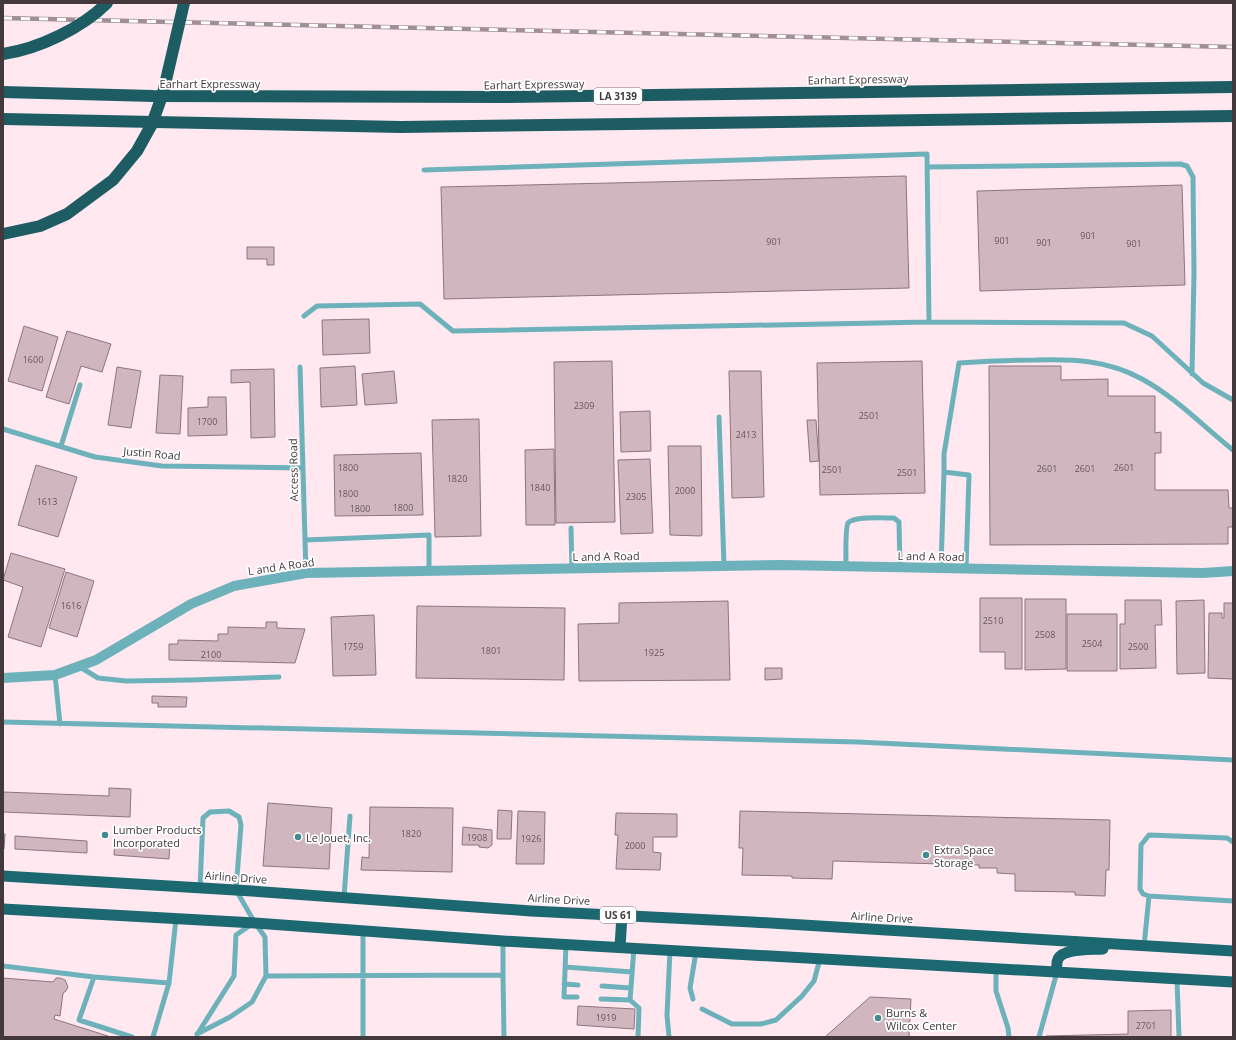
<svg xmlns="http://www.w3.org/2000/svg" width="1236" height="1040" font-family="'Open Sans',sans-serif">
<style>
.building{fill:#d1b6c0;stroke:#8d747d}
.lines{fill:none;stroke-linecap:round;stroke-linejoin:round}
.service{stroke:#6db2bb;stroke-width:5}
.tertiary{stroke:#6db2bb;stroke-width:10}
.trunk{stroke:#1c6870;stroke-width:11}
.motorway{stroke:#1d5c63;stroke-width:12}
.rail-casing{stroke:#a08f95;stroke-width:4.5}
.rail{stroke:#fff;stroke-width:3;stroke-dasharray:9;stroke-linecap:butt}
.motorway-bridge{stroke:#1d5c63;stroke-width:12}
.poi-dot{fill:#428992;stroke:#fff;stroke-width:1.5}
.labels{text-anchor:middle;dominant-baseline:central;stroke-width:3.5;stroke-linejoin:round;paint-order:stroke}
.number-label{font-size:9px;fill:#66585d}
.shield{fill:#fff;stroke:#7b7476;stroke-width:1}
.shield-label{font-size:10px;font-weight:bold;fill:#43383c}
.street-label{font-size:11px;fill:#43383c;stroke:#fff}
.poi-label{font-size:11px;fill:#43383c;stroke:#fff;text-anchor:start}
</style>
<rect width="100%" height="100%" fill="#ffe8f0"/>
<path class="building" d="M 906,176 L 909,288 L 444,299 L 441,187 Z
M 1182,185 L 1185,285 L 980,291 L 977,191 Z
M 247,247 L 274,247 L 274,265 L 267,265 L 267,259 L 247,259 Z
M 369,319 L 370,353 L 323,355 L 322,320 Z
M 24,326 L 58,337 L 42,391 L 8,381 Z
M 67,331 L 111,344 L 102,372 L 81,366 L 69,404 L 46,397 Z
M 612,361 L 615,522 L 556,523 L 554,362 Z
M 922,361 L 925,493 L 820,495 L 817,363 Z
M 355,366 L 357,405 L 321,407 L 320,368 Z
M 989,366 L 1061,366 L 1061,380 L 1108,379 L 1108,396 L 1155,396 L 1155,433 L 1161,432 L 1161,453 L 1155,453 L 1155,490 L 1228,490 L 1229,508 L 1233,508 L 1233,527 L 1228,527 L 1228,544 L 990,545 Z
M 117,367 L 141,371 L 131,428 L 108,425 Z
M 274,369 L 275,437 L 251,438 L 250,382 L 231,383 L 231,370 Z
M 394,371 L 397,403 L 365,405 L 362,374 Z
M 729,371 L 761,371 L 764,497 L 732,498 Z
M 160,375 L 183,376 L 180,434 L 156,433 Z
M 208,397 L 226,397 L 227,435 L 188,436 L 188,408 L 208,407 Z
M 650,411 L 651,451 L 621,452 L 620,412 Z
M 479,419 L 481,536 L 435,537 L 432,420 Z
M 807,420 L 816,420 L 819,461 L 810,462 Z
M 668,446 L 701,446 L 702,535 L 701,535 L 701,536 L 670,535 Z
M 554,449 L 555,525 L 526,525 L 525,450 Z
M 421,453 L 423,515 L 335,516 L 334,455 Z
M 650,459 L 653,533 L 621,534 L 618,460 Z
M 36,465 L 77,477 L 58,537 L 18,525 Z
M 11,553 L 65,569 L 41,647 L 8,637 L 23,587 L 3,580 Z
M 66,572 L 94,581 L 77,637 L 49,628 Z
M 980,598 L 1022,598 L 1022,669 L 1005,669 L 1005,652 L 980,652 Z
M 1025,599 L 1066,599 L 1066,669 L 1025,670 Z
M 1125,600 L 1161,600 L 1162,625 L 1155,625 L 1156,668 L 1120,669 L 1120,624 L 1125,624 Z
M 1204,600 L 1205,673 L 1177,674 L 1176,601 Z
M 728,601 L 730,680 L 579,681 L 578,624 L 619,623 L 619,603 Z
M 1224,603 L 1233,603 L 1233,679 L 1208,678 L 1209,613 L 1222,613 L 1222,618 L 1224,618 Z
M 417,606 L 565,608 L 564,680 L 416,678 Z
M 1067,614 L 1117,614 L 1117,671 L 1067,671 Z
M 374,615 L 376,675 L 333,676 L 331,617 Z
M 266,622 L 277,622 L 277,628 L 305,629 L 295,663 L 169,660 L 169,644 L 178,644 L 178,640 L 218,641 L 218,634 L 228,634 L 228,627 L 266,628 Z
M 765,668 L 782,668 L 782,679 L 765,680 Z
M 152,696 L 187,697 L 186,707 L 158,707 L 158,703 L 152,703 Z
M 109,788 L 131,789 L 130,817 L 3,812 L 3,792 L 109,796 Z
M 268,803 L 332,808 L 329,869 L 263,866 Z
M 370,807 L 453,808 L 452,872 L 361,870 L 362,857 L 369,858 Z
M 498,810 L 512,811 L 511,839 L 497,839 Z
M 518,811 L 545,812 L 544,864 L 516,864 Z
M 740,811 L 1110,820 L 1109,870 L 1106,870 L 1105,896 L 1075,895 L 1075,892 L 1015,891 L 1015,874 L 997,873 L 997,868 L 979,868 L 979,865 L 833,861 L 832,879 L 792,878 L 792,876 L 742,875 L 743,848 L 739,848 Z
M 616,813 L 677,814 L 677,837 L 653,837 L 653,852 L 661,853 L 660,870 L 616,869 L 618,835 L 615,835 Z
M 463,827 L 492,830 L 492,845 L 488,848 L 479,847 L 479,845 L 462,845 Z
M 3,834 L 5,834 L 4,849 L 3,849 Z
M 15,836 L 87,841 L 87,853 L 15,849 Z
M 115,840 L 170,844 L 169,859 L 114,855 Z
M 3,978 L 53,982 L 56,978 L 60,978 L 65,980 L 68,987 L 66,991 L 63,993 L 60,1016 L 55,1015 L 54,1019 L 111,1037 L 3,1037 Z
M 870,997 L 911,999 L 909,1037 L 825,1037 Z
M 578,1006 L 635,1009 L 634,1029 L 577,1025 Z
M 1171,1010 L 1171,1037 L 1046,1037 L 1046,1036 L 1128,1034 L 1128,1011 Z"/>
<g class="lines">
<path class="service" d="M 927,167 L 1180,164 L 1187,166 L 1193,177 L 1194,273 L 1192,374
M 424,170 L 927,154 L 929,322
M 304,316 L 317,306 L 420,304 L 453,331 L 929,322 L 1124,323 L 1152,336 L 1203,383 L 1233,400
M 300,367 L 306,573
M 719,417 L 724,566
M 3,429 L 95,457 L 162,466 L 303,468
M 61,446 L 80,385
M 571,528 L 572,569
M 305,540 L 429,535 L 429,571
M 846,567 C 846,559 845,529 848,523 C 854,516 884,518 894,518 L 899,522 L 900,568
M 941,568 L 944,472
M 966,568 L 969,475 L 944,472 L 944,454 L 959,363 C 984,361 1009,360 1035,360 C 1074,359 1107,360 1142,379 C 1175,397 1203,426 1233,450
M 80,667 L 98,678 L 126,681 L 191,680 L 279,677
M 55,675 L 60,724
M 3,722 L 858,742 L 1233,760
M 1233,842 L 1227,838 L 1149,835 L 1141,845 L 1140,889 L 1143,894 L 1149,896 L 1233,901
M 344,897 L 350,816
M 363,931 L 363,1037
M 566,944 L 564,997 L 577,997
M 1144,946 L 1149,896
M 3,966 L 94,977 L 79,1020 L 132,1037
M 565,967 L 632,972
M 996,968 L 996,991 L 1008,1028 L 1009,1037
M 503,975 L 503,942
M 266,976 L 503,975 L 504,1037
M 94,977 L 169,983 L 176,919
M 1177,979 L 1179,1037
M 564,984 L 578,985
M 602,986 L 631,988
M 601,999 L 630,1000 L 634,948
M 693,999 L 690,988 L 696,952
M 630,1000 L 639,1008 L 638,1037
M 702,1009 L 732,1024 L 761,1024 L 776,1020 L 802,996 L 814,981 L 820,959
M 198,1033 L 234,976 L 236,935 L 252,924
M 197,1034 L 230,1017 L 252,1002 L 266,976 L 265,937 L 255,923 L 236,890 L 241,825 L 239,817 L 229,811 L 210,812 L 203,818 L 200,888
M 153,1037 L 169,983
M 669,1037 L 667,1015 L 670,951
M 1039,1037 L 1057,972"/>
<path class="tertiary" d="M 3,678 L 55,675 L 96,660 L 191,604 L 234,586 L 306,573 L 782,565 L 1203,573 L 1233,571"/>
<path class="trunk" d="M 3,876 L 252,891 L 531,911 L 752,922 L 1233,951
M 3,909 L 255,923 L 503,941 L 1233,982
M 620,947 L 622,915
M 1057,972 C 1057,968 1056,963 1058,959 C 1064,948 1091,950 1103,949"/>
<path class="motorway" d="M 3,92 L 153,96 L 504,97 L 1233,87
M 3,119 L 401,127 L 1233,116"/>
<defs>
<path id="rail" d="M 3,18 L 1233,47"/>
</defs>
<use href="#rail" class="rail-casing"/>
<use href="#rail" class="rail"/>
<path class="motorway-bridge" d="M 3,54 C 38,49 82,28 107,3
M 3,234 L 40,226 L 67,214 L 113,180 L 137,151 L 152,124 L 163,93 L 184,3"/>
</g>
<g class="poi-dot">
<circle cx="105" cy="835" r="4"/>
<circle cx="298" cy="837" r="4"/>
<circle cx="926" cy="855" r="4"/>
<circle cx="878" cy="1018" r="4"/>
</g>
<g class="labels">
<g class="number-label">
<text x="1088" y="235">901</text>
<text x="1002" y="240">901</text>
<text x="774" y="241">901</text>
<text x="1044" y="242">901</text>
<text x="1134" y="243">901</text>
<text x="33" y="359">1600</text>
<text x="584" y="405">2309</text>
<text x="869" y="415">2501</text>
<text x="207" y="421">1700</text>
<text x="746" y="434">2413</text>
<text x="348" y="467">1800</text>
<text x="1124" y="467">2601</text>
<text x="1047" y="468">2601</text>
<text x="1085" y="468">2601</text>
<text x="832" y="469">2501</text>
<text x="907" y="472">2501</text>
<text x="457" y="478">1820</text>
<text x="540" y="487">1840</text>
<text x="685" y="490">2000</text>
<text x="348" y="493">1800</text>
<text x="636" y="496">2305</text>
<text x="47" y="501">1613</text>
<text x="403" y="507">1800</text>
<text x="360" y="508">1800</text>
<text x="71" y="605">1616</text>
<text x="993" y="620">2510</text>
<text x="1045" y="634">2508</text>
<text x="1092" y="643">2504</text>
<text x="353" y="646">1759</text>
<text x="1138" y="646">2500</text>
<text x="491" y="650">1801</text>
<text x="654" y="652">1925</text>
<text x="211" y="654">2100</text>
<text x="411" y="833">1820</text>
<text x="477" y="837">1908</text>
<text x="531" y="838">1926</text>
<text x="635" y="845">2000</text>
<text x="606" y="1017">1919</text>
<text x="1146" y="1025">2701</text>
</g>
<g class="shield">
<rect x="594" y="88" width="48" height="16" rx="3"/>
<rect x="600" y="907" width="36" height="16" rx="3"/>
</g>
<g class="shield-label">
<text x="618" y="96">LA 3139</text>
<text x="618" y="915">US 61</text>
</g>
<g class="street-label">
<text transform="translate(858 79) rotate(-1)">Earhart Expressway</text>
<text x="210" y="83">Earhart Expressway</text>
<text transform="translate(534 84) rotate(-1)">Earhart Expressway</text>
<text transform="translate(152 453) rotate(5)">Justin Road</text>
<text transform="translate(293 470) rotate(-91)">Access Road</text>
<text transform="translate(606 556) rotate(-1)">L and A Road</text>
<text transform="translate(931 556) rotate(1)">L and A Road</text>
<text transform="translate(281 566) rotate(-8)">L and A Road</text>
<text transform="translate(236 877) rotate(4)">Airline Drive</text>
<text transform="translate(559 899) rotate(3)">Airline Drive</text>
<text transform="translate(882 917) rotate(3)">Airline Drive</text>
</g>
<g class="poi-label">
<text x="113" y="829">Lumber Products<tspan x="113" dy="13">Incorporated</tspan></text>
<text x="306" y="837">Le Jouet, Inc.</text>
<text x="934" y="849">Extra Space<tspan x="934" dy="13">Storage</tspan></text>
<text x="886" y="1012">Burns &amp;<tspan x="886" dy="13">Wilcox Center</tspan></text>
</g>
</g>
<rect width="1236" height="1040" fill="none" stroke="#43383c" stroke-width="8"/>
</svg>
